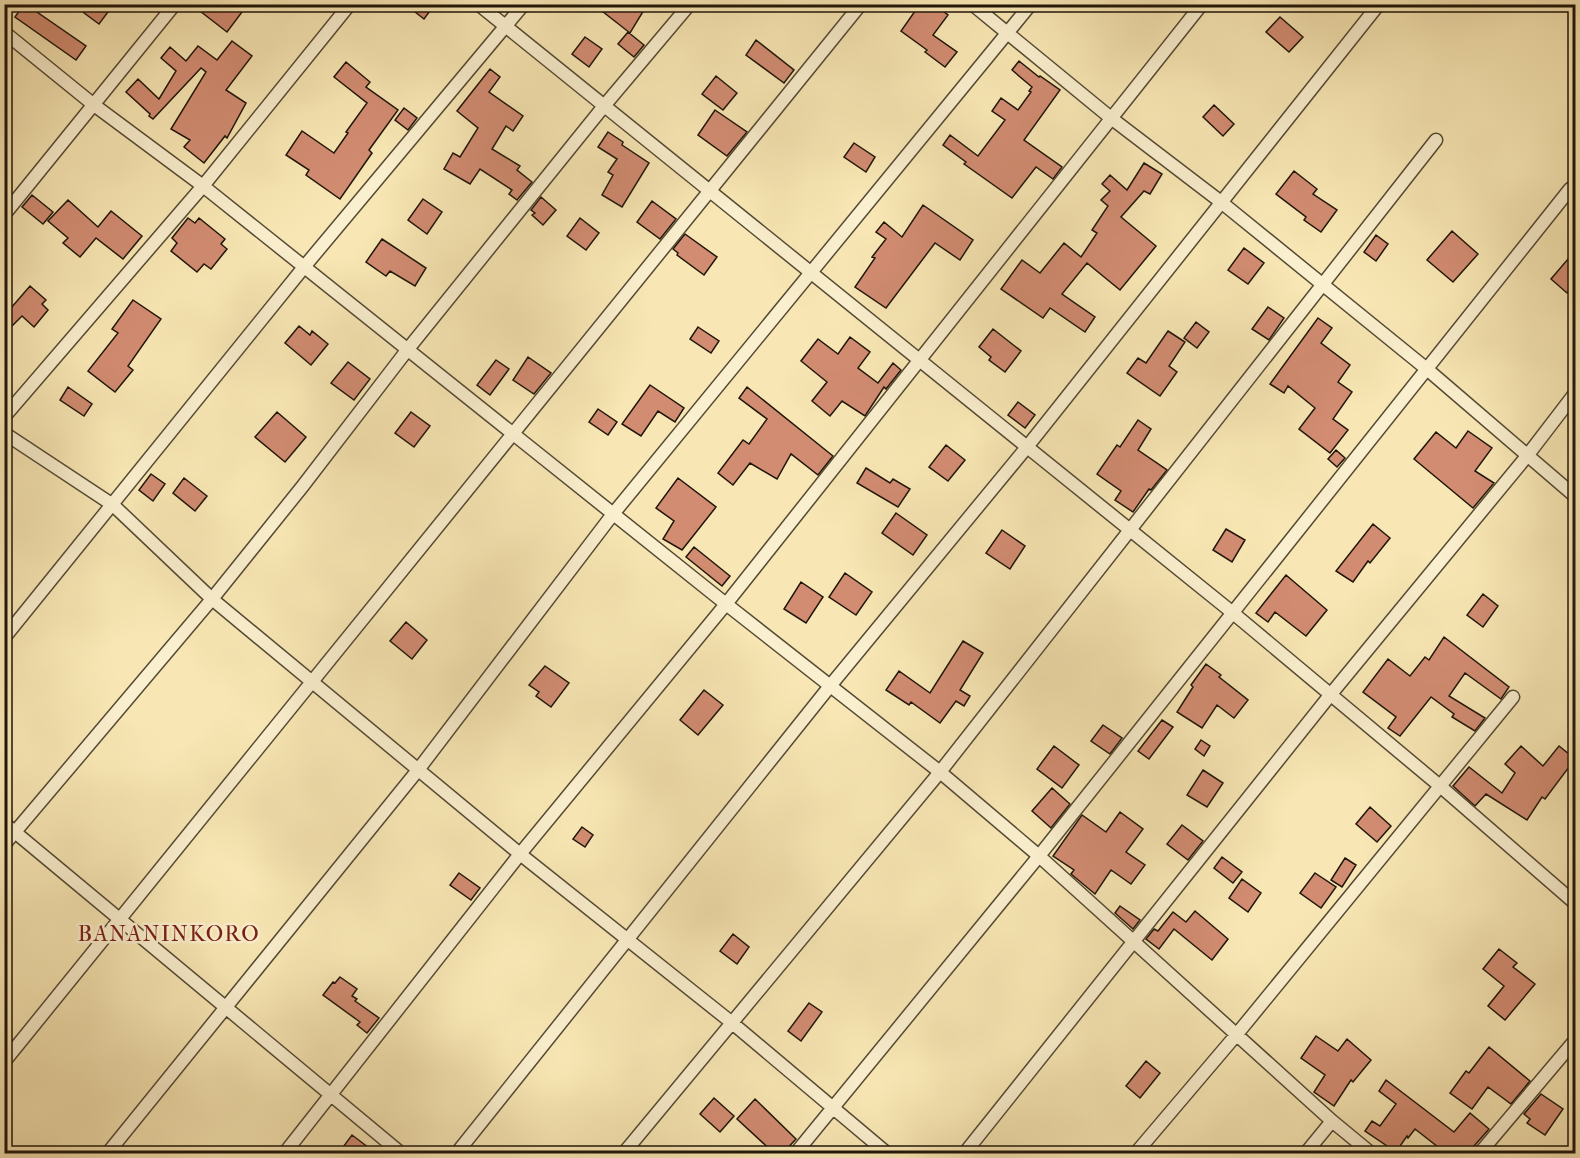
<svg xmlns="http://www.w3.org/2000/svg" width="1580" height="1158" font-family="'IM FELL French Canon',serif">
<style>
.building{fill:#d28c72;stroke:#1f1509;stroke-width:1.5}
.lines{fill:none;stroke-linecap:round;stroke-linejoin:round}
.street-casing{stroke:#554a34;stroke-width:15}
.street{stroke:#faefce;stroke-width:12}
.labels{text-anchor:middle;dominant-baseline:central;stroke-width:5;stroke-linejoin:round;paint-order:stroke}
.quarter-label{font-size:22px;letter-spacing:1.5px;fill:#7a1f14;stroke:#faefce}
</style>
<rect width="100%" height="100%" fill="#f8e7b4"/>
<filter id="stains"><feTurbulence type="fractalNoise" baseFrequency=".00333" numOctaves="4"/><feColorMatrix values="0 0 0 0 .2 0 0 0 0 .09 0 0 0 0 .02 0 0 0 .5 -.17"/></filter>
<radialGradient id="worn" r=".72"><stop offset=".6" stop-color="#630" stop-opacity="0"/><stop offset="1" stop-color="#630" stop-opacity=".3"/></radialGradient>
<path class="building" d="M 24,4 L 42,4 L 37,12 L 86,46 L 76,60 L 15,17 Z
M 72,4 L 97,4 L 108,12 L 99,24 Z
M 191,4 L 248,4 L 227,32 Z
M 405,4 L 435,4 L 424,19 Z
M 593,4 L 635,4 L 644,10 L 630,33 Z
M 920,4 L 934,4 L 948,15 L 933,35 L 957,52 L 945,67 L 925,52 L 927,50 L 901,31 Z
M 1280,17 L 1303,37 L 1289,52 L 1266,32 Z
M 628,32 L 644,45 L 634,57 L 618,44 Z
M 585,37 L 602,49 L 589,67 L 572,54 Z
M 756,40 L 794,70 L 784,83 L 746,55 Z
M 232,41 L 252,56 L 226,90 L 246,103 L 227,138 L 225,136 L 204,163 L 184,147 L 190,140 L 171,129 L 206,72 L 201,68 L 153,119 L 149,116 L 150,114 L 126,92 L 138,79 L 159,99 L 176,71 L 161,58 L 170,47 L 186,61 L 198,46 L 217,60 Z
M 1019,61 L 1039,77 L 1040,76 L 1060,90 L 1024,140 L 1062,167 L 1053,179 L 1036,167 L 1012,198 L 964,164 L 966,162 L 943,145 L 950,135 L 978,156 L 1005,120 L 992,111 L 1001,98 L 1018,110 L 1031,92 L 1029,91 L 1032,87 L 1012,70 Z
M 346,62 L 370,82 L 366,87 L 398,110 L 369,150 L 372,153 L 340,199 L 306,175 L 309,170 L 286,155 L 302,131 L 334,153 L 348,133 L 346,132 L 367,103 L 334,77 Z
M 490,69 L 500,77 L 489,92 L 523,116 L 513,131 L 506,126 L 492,149 L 520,166 L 517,170 L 532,182 L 517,200 L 509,194 L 512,190 L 480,169 L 470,184 L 444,169 L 453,153 L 460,157 L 478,128 L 457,111 Z
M 716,76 L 737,93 L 723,110 L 702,94 Z
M 1214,105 L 1234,124 L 1223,136 L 1203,117 Z
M 404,108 L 417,118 L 408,130 L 395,120 Z
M 715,110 L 747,132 L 727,156 L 698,135 Z
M 608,132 L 623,142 L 622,145 L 649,163 L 622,207 L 602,195 L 613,175 L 608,172 L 617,159 L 598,147 Z
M 854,143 L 875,157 L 866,172 L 844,157 Z
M 1144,163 L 1162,174 L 1150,194 L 1144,191 L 1121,217 L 1156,246 L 1120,290 L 1087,263 L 1062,294 L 1095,317 L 1085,332 L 1050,308 L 1043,318 L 1001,289 L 1022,260 L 1040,273 L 1064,243 L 1081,257 L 1097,233 L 1092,230 L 1108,206 L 1101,200 L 1110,191 L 1102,184 L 1110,175 L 1127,190 Z
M 1294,171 L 1317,189 L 1313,194 L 1337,210 L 1321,232 L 1304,220 L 1306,217 L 1276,194 Z
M 32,195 L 53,212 L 43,224 L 22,207 Z
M 541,197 L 556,210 L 543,225 L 532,215 L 535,213 L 531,210 Z
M 423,199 L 442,212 L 427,234 L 408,220 Z
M 68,200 L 98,227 L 111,211 L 142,236 L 123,259 L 96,238 L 80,257 L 63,243 L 68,238 L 48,221 Z
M 652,201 L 676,219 L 660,239 L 637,222 Z
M 923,205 L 973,240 L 960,260 L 935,243 L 886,308 L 855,287 L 875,258 L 872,257 L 886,239 L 876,232 L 884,222 L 902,237 Z
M 188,218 L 195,223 L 199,218 L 225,239 L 221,244 L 227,249 L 211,269 L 204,264 L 197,272 L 171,251 L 177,243 L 172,238 Z
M 580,218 L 599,233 L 586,250 L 567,236 Z
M 1452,231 L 1478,254 L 1453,282 L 1427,260 Z
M 685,234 L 717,257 L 704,275 L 677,255 L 678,253 L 673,249 Z
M 1376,235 L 1388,244 L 1376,261 L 1364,252 Z
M 382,239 L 426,268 L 415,286 L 390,271 L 386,276 L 366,262 Z
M 1244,248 L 1264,263 L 1248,284 L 1228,270 Z
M 1568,259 L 1575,266 L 1575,283 L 1567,293 L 1551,279 Z
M 30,286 L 46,300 L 42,304 L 48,310 L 34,327 L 22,316 L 4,334 L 4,316 Z
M 133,300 L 161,319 L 128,366 L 133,370 L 115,392 L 88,371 L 118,333 L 112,329 Z
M 1268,307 L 1284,318 L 1269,340 L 1252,329 Z
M 1318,318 L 1332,328 L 1321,343 L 1350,365 L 1338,382 L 1352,392 L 1333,419 L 1348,430 L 1330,453 L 1299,429 L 1315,408 L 1288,386 L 1284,393 L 1270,384 Z
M 1196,322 L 1209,332 L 1197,348 L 1184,338 Z
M 299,326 L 310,335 L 312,331 L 328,344 L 311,365 L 285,343 Z
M 698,327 L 719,341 L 711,353 L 690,339 Z
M 993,329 L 1021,351 L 1005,372 L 989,360 L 991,357 L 979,347 Z
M 1168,331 L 1185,342 L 1169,366 L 1177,372 L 1160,396 L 1127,373 L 1138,358 L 1146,363 Z
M 850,337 L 870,352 L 858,368 L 878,383 L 893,363 L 901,370 L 886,389 L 884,387 L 865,416 L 842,401 L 830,416 L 812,401 L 827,382 L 801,361 L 818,339 L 838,354 Z
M 528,357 L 551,373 L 534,394 L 513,380 Z
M 496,360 L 509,369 L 490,395 L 477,385 Z
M 348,362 L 370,379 L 354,400 L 331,383 Z
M 650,385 L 684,408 L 675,422 L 658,411 L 641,436 L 622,424 Z
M 68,387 L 92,404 L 84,416 L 60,400 Z
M 747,387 L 833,456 L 818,475 L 791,454 L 777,479 L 750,463 L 733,485 L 718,473 L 743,440 L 749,444 L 767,419 L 739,398 Z
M 1018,402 L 1035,415 L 1025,428 L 1008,415 Z
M 598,409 L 617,422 L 608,435 L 589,422 Z
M 277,412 L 306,437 L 285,462 L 255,437 Z
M 411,412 L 430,426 L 414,447 L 395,433 Z
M 1138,420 L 1151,429 L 1138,450 L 1167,470 L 1151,490 L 1149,489 L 1133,512 L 1115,500 L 1121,491 L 1097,474 L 1117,445 L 1120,447 Z
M 1468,431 L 1492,448 L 1475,471 L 1494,483 L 1473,508 L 1414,459 L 1436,432 L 1456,448 Z
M 946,445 L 965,460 L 948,481 L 929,467 Z
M 1336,450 L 1345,458 L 1337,467 L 1328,459 Z
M 866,468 L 890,483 L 893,479 L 910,489 L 898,507 L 857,483 Z
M 151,474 L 165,484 L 153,501 L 139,490 Z
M 184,478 L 207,496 L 195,511 L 173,493 Z
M 678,478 L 716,507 L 682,550 L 663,539 L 674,521 L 656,508 Z
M 896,513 L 927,535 L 913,555 L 882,533 Z
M 1373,524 L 1390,538 L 1370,563 L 1368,561 L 1353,582 L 1336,571 Z
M 1226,529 L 1245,540 L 1232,562 L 1213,550 Z
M 1002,530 L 1025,546 L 1010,569 L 986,553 Z
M 694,547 L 730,576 L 722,586 L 686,557 Z
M 845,573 L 872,592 L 856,615 L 829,597 Z
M 1286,575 L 1327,610 L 1306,636 L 1275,612 L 1268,622 L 1256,613 Z
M 801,582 L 823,597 L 806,623 L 784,609 Z
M 1483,594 L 1498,606 L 1483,627 L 1467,615 Z
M 406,622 L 427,640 L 412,659 L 390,641 Z
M 1444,637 L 1509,687 L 1501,699 L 1465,673 L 1449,696 L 1485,718 L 1475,731 L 1452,717 L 1454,714 L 1431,697 L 1400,736 L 1388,728 L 1396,717 L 1363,692 L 1388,659 L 1410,676 L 1425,657 L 1429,660 Z
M 963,641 L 983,653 L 960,690 L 970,696 L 964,706 L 956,701 L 940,723 L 911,702 L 909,705 L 886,690 L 899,671 L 930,693 Z
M 1206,664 L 1221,675 L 1219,677 L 1248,700 L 1234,718 L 1217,705 L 1202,728 L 1177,712 L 1193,687 L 1191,685 Z
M 545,666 L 569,683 L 551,707 L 536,696 L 539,692 L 529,685 Z
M 704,690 L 723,705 L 698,735 L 680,720 Z
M 1162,720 L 1173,727 L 1149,759 L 1138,751 Z
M 1103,725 L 1122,738 L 1110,754 L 1091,741 Z
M 1201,740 L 1210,746 L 1204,756 L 1195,749 Z
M 1054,746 L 1079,765 L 1062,788 L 1037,769 Z
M 1521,746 L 1543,766 L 1559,746 L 1575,759 L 1545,799 L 1542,797 L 1527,820 L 1486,794 L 1475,806 L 1453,786 L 1469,767 L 1502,793 L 1515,773 L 1505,764 Z
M 1203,770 L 1223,783 L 1207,807 L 1187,795 Z
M 1052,788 L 1070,804 L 1051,828 L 1032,811 Z
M 1370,807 L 1391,826 L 1377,842 L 1356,824 Z
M 1120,812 L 1143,829 L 1126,852 L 1145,865 L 1131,884 L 1111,870 L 1095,894 L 1071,874 L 1074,870 L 1053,856 L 1082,815 L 1106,832 Z
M 1182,825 L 1203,841 L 1188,860 L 1167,844 Z
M 582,827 L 593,835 L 585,847 L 573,839 Z
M 1222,857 L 1242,872 L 1233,883 L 1214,868 Z
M 1345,858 L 1356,865 L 1342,887 L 1331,880 Z
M 459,873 L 480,888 L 471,900 L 450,885 Z
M 1315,873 L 1336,887 L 1321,908 L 1300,893 Z
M 1242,879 L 1261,893 L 1248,912 L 1229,898 Z
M 1120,906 L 1140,920 L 1133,929 L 1115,913 Z
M 1195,911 L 1228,939 L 1212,960 L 1174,929 L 1159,949 L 1146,939 L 1154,929 L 1158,931 L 1173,912 L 1186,922 Z
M 733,934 L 749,947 L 737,964 L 720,951 Z
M 1499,949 L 1517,963 L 1513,967 L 1535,984 L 1505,1020 L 1488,1006 L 1504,986 L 1483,969 Z
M 340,977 L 357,989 L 352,996 L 357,999 L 355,1001 L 379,1018 L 367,1033 L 357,1025 L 360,1022 L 323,995 L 333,982 L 335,983 Z
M 809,1003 L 822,1012 L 801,1041 L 788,1031 Z
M 1316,1036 L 1338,1051 L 1347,1039 L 1371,1060 L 1353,1082 L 1351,1080 L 1334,1106 L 1314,1092 L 1325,1075 L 1301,1058 Z
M 1489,1047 L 1530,1081 L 1511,1104 L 1488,1087 L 1472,1109 L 1450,1093 L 1466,1071 L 1469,1073 Z
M 1146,1061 L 1160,1073 L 1140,1098 L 1126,1086 Z
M 1386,1080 L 1454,1132 L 1470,1113 L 1489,1129 L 1467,1154 L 1447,1154 L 1415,1129 L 1408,1138 L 1407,1136 L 1396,1152 L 1365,1131 L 1372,1121 L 1380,1126 L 1396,1104 L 1379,1091 Z
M 1541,1094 L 1563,1109 L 1545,1135 L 1527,1123 L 1530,1119 L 1524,1114 Z
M 714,1098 L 734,1116 L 720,1132 L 700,1114 Z
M 755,1099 L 796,1139 L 782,1154 L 775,1154 L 737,1119 Z
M 352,1135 L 377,1154 L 338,1154 Z"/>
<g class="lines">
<defs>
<path id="street" d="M 478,4 L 1233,613 L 1440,786 L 1576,904
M 972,4 L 1111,118 L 1221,202 L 1428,370 L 1576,497
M 4,32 L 94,105 L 203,186 L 726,604 L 940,772 L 1039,856 L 1332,1121 L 1372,1154
M 4,215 L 175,4
M 4,417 L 203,186 L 350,4
M 4,433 L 113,505 L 212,599 L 520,854 L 731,1022 L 888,1154
M 4,638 L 304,267 L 524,4
M 4,823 L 402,1154
M 4,845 L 212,599 L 302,487 L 408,349 L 604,106 L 690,4
M 4,1062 L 861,4
M 107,1154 L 418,770 L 613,514 L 1031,4
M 284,1154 L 520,854 L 726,604 L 1202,4
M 456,1154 L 830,686 L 1027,447 L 1379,4
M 623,1154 L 940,772 L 1436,140
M 795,1154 L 1039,856 L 1570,189
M 964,1154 L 1331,694 L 1527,456 L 1576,392
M 1135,1154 L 1237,1034 L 1513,697
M 1305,1154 L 1332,1121
M 1479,1154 L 1576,1039"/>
</defs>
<use href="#street" class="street-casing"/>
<use href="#street" class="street"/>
</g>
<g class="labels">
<g class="quarter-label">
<text x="169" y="934">BANANINKORO</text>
</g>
</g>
<rect width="1580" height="1158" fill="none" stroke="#f8e7b4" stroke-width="24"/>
<rect x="6" y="6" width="1568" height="1146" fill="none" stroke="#1f1509" stroke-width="3"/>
<rect x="12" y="12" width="1556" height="1134" fill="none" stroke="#1f1509" stroke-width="1.5"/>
<rect width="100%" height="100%" filter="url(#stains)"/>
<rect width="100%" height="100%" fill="url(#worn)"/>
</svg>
